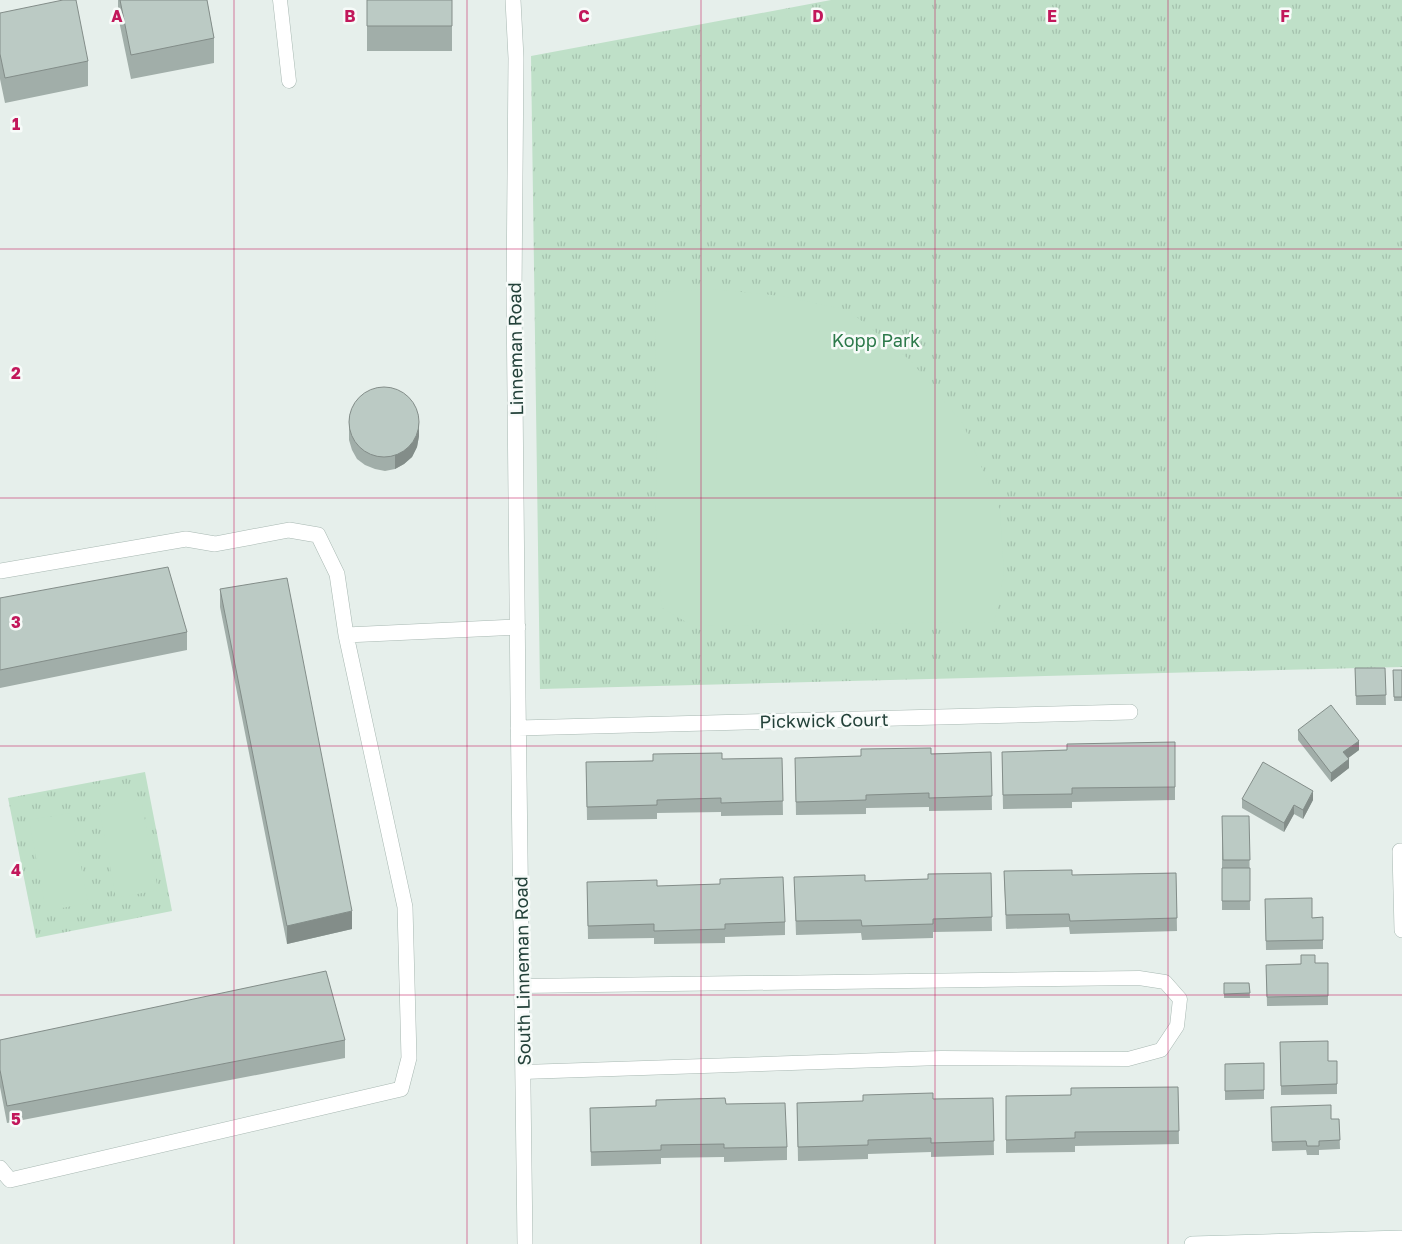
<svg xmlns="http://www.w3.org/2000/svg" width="1402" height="1244" font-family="'Golos Text',sans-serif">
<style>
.grass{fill:url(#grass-tufts)}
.pitch{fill:#bfe0c8}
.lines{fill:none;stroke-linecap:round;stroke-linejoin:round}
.lane-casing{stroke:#a8b8b2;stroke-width:15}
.street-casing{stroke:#a8b8b2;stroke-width:16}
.secondary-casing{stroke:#a4bbb3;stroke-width:16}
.lane{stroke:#fff;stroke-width:14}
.street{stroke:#fff;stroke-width:15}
.secondary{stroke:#fff;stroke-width:15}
.wall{fill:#a1aea9}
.shaded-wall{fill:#838d89}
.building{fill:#bbcac4;stroke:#838d89}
.grid{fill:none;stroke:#c2185b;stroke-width:1;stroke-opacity:0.55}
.labels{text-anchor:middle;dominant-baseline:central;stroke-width:5;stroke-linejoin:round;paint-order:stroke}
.park-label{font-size:18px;fill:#2d7a4b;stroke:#f7fbf9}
.street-label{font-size:18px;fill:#24423a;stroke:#f7fbf9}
.grid-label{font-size:16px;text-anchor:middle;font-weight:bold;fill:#c2185b;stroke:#f7fbf9;stroke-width:5;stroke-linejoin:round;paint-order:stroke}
</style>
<defs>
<pattern id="grass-tufts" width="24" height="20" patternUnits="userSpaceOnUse" patternTransform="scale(1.25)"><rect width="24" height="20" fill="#bfe0c8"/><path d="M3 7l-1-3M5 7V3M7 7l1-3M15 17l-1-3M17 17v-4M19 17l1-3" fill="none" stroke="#a4c1ad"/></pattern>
</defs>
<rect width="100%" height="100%" fill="#e6efeb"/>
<path class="grass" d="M 831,0 L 1402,0 L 1402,667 L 540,689 L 531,56 Z
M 145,772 L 172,911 L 36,938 L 8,798 Z"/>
<path class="pitch" d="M 711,289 L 781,296 L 848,310 L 911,361 L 963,424 L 1000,510 L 1004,575 L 994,622 L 693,626 L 662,608 L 655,513 L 657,498 L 655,292 Z
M 141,799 L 158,890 L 116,898 L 99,807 Z
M 71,813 L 88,903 L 46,911 L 29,820 Z"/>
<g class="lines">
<defs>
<path id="lane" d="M 280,0 L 289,81
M 522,986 L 1139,978 L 1165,982 L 1180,999 L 1177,1026 L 1161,1050 L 1128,1059 L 941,1058 L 523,1072"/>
<path id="street" d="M 513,0 L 516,58 L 514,294 L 518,698 L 525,1244
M 0,571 L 186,539 L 215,544 L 289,530 L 318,535 L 337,574 L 346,635 L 405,907 L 409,1058 L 401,1089 L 10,1180 L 0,1168
M 346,635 L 518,627
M 518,728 L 1130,712
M 1402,851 L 1400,851 L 1402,930"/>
<path id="secondary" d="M 1192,1244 L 1402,1238"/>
</defs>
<use href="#lane" class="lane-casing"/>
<use href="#street" class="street-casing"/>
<use href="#secondary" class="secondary-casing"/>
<use href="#lane" class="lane"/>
<use href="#street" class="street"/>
<use href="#secondary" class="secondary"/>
</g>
<path class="wall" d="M 118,0 L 207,0 L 214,38 L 214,63 L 131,79 L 118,16 Z
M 367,0 L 452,0 L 452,51 L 367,51 Z
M 0,13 L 88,61 L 88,86 L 5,103 L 0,79 Z
M 349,417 L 419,436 L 417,447 L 412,457 L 404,464 L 395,469 L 385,471 L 375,469 L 365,465 L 357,459 L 352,450 L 349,440 Z
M 220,589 L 352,929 L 287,944 L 220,607 Z
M 0,598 L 187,632 L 187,650 L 0,688 Z
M 1355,668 L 1385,668 L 1386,705 L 1356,705 Z
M 1393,670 L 1402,670 L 1402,701 L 1394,701 Z
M 1298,730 L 1359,750 L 1348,758 L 1349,768 L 1331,782 L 1298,740 Z
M 1175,742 L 1175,800 L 1072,802 L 1072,808 L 1003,809 L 1002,752 L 1067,750 Z
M 991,752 L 992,810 L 929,811 L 929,807 L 866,808 L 866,814 L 796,815 L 795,758 Z
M 782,758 L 783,815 L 721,816 L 721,812 L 657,813 L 657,819 L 587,820 L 586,762 Z
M 1242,799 L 1313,800 L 1303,819 L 1294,814 L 1284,832 L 1242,808 Z
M 1222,816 L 1249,816 L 1250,910 L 1222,910 Z
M 1004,871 L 1072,875 L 1176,873 L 1177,931 L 1070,934 L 1069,927 L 1006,929 Z
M 991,873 L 992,931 L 933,932 L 933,938 L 862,940 L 861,933 L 796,935 L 794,877 L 865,881 L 928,879 Z
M 587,882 L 657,886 L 785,922 L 785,935 L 725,937 L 725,943 L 654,944 L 654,938 L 588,939 Z
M 1265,899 L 1312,918 L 1323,917 L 1323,949 L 1266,950 Z
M 1328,963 L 1328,1005 L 1267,1006 L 1266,965 Z
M 1224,983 L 1249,983 L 1250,998 L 1224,998 Z
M 0,1040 L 345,1040 L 345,1058 L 7,1123 L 0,1087 Z
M 1280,1042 L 1328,1061 L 1337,1061 L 1337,1094 L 1281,1095 Z
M 1264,1063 L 1264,1099 L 1225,1100 L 1225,1064 Z
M 1178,1087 L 1179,1144 L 1075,1146 L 1075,1152 L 1006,1153 L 1006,1096 L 1071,1095 Z
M 993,1098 L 994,1155 L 931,1157 L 931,1152 L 868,1154 L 868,1159 L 798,1161 L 797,1103 Z
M 726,1104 L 787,1147 L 787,1160 L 724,1162 L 724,1157 L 661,1158 L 661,1164 L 591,1166 L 590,1108 Z
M 1271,1107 L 1331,1119 L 1339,1119 L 1340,1149 L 1319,1150 L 1319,1155 L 1307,1155 L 1306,1150 L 1272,1151 Z"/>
<path class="shaded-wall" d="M 419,422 L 419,436 L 417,447 L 412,457 L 404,464 L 395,469 L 395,455 Z
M 1359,741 L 1359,750 L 1343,762 L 1343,752 Z
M 1349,759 L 1349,768 L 1331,782 L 1331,773 Z
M 1313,791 L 1313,800 L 1303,819 L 1303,810 Z
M 1294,805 L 1294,814 L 1284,832 L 1284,823 Z
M 352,911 L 352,929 L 287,944 L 287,926 Z"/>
<path class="building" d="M 63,0 L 76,0 L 88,61 L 5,78 L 0,54 L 0,13 Z
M 120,0 L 207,0 L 214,38 L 131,55 Z
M 367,0 L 452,0 L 452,26 L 367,26 Z
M349 422a35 35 0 1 1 70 0a35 35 0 1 1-70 0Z
M 168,567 L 187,632 L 0,670 L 0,598 Z
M 287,578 L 352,911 L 287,926 L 220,589 Z
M 1355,668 L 1385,668 L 1386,695 L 1356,696 Z
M 1393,670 L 1402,670 L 1402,697 L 1394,697 Z
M 1331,705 L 1359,741 L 1343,752 L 1349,759 L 1331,773 L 1298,730 Z
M 1175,742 L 1175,787 L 1072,788 L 1072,794 L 1003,795 L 1002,752 L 1067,750 L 1067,744 Z
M 931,748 L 931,754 L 991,752 L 992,796 L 929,798 L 929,793 L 866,795 L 866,800 L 796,802 L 795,758 L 861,756 L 861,749 Z
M 722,753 L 722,759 L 782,758 L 783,801 L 721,803 L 721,798 L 657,800 L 657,805 L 587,807 L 586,762 L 653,761 L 653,754 Z
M 1263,762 L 1313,791 L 1303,810 L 1294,805 L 1284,823 L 1242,799 Z
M 1222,816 L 1249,816 L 1250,860 L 1223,860 Z
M 1222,868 L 1250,868 L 1250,901 L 1222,901 Z
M 1072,870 L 1072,875 L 1176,873 L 1177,918 L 1070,921 L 1069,914 L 1006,915 L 1004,871 Z
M 991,873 L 992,917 L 933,919 L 933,924 L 862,926 L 861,920 L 796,921 L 794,877 L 865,875 L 865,881 L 928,879 L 928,874 Z
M 783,877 L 785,922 L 725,924 L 725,929 L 654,931 L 654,924 L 588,926 L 587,882 L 657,880 L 657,886 L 720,884 L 720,879 Z
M 1312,898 L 1312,918 L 1323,917 L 1323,940 L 1266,941 L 1265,899 Z
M 1301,955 L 1315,955 L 1315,963 L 1328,963 L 1328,996 L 1267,997 L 1266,965 L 1301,964 Z
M 326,971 L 345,1040 L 7,1106 L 0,1070 L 0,1040 Z
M 1224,983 L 1249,983 L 1250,993 L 1224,994 Z
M 1328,1041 L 1328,1061 L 1337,1061 L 1337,1084 L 1281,1086 L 1280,1042 Z
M 1264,1063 L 1264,1090 L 1225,1091 L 1225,1064 Z
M 1178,1087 L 1179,1131 L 1075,1132 L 1075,1138 L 1006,1140 L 1006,1096 L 1071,1095 L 1071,1088 Z
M 933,1093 L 933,1099 L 993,1098 L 994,1141 L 931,1143 L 931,1138 L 868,1140 L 868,1145 L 798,1147 L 797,1103 L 863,1101 L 863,1095 Z
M 725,1098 L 726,1104 L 785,1103 L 787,1147 L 724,1148 L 724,1144 L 661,1145 L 661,1150 L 591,1152 L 590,1108 L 656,1106 L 656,1100 Z
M 1331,1105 L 1331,1119 L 1339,1119 L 1340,1140 L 1319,1141 L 1319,1146 L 1307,1146 L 1306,1141 L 1272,1142 L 1271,1107 Z"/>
<path class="grid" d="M 234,0 L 234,1244M 467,0 L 467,1244M 701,0 L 701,1244M 935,0 L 935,1244M 1168,0 L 1168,1244M 0,249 L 1402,249M 0,498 L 1402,498M 0,746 L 1402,746M 0,995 L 1402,995"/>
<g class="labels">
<g class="park-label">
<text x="876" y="340">Kopp Park</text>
</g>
<g class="street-label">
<text transform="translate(515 349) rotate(-91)">Linneman Road</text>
<text transform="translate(824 720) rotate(-1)">Pickwick Court</text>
<text transform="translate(522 971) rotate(-91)">South Linneman Road</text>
</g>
</g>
<g class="grid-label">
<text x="117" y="22">A</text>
<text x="350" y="22">B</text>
<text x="584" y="22">C</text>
<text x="818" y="22">D</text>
<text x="1052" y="22">E</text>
<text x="1285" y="22">F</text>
<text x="16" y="130">1</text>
<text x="16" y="379">2</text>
<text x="16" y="628">3</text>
<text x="16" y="876">4</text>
<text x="16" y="1125">5</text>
</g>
</svg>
